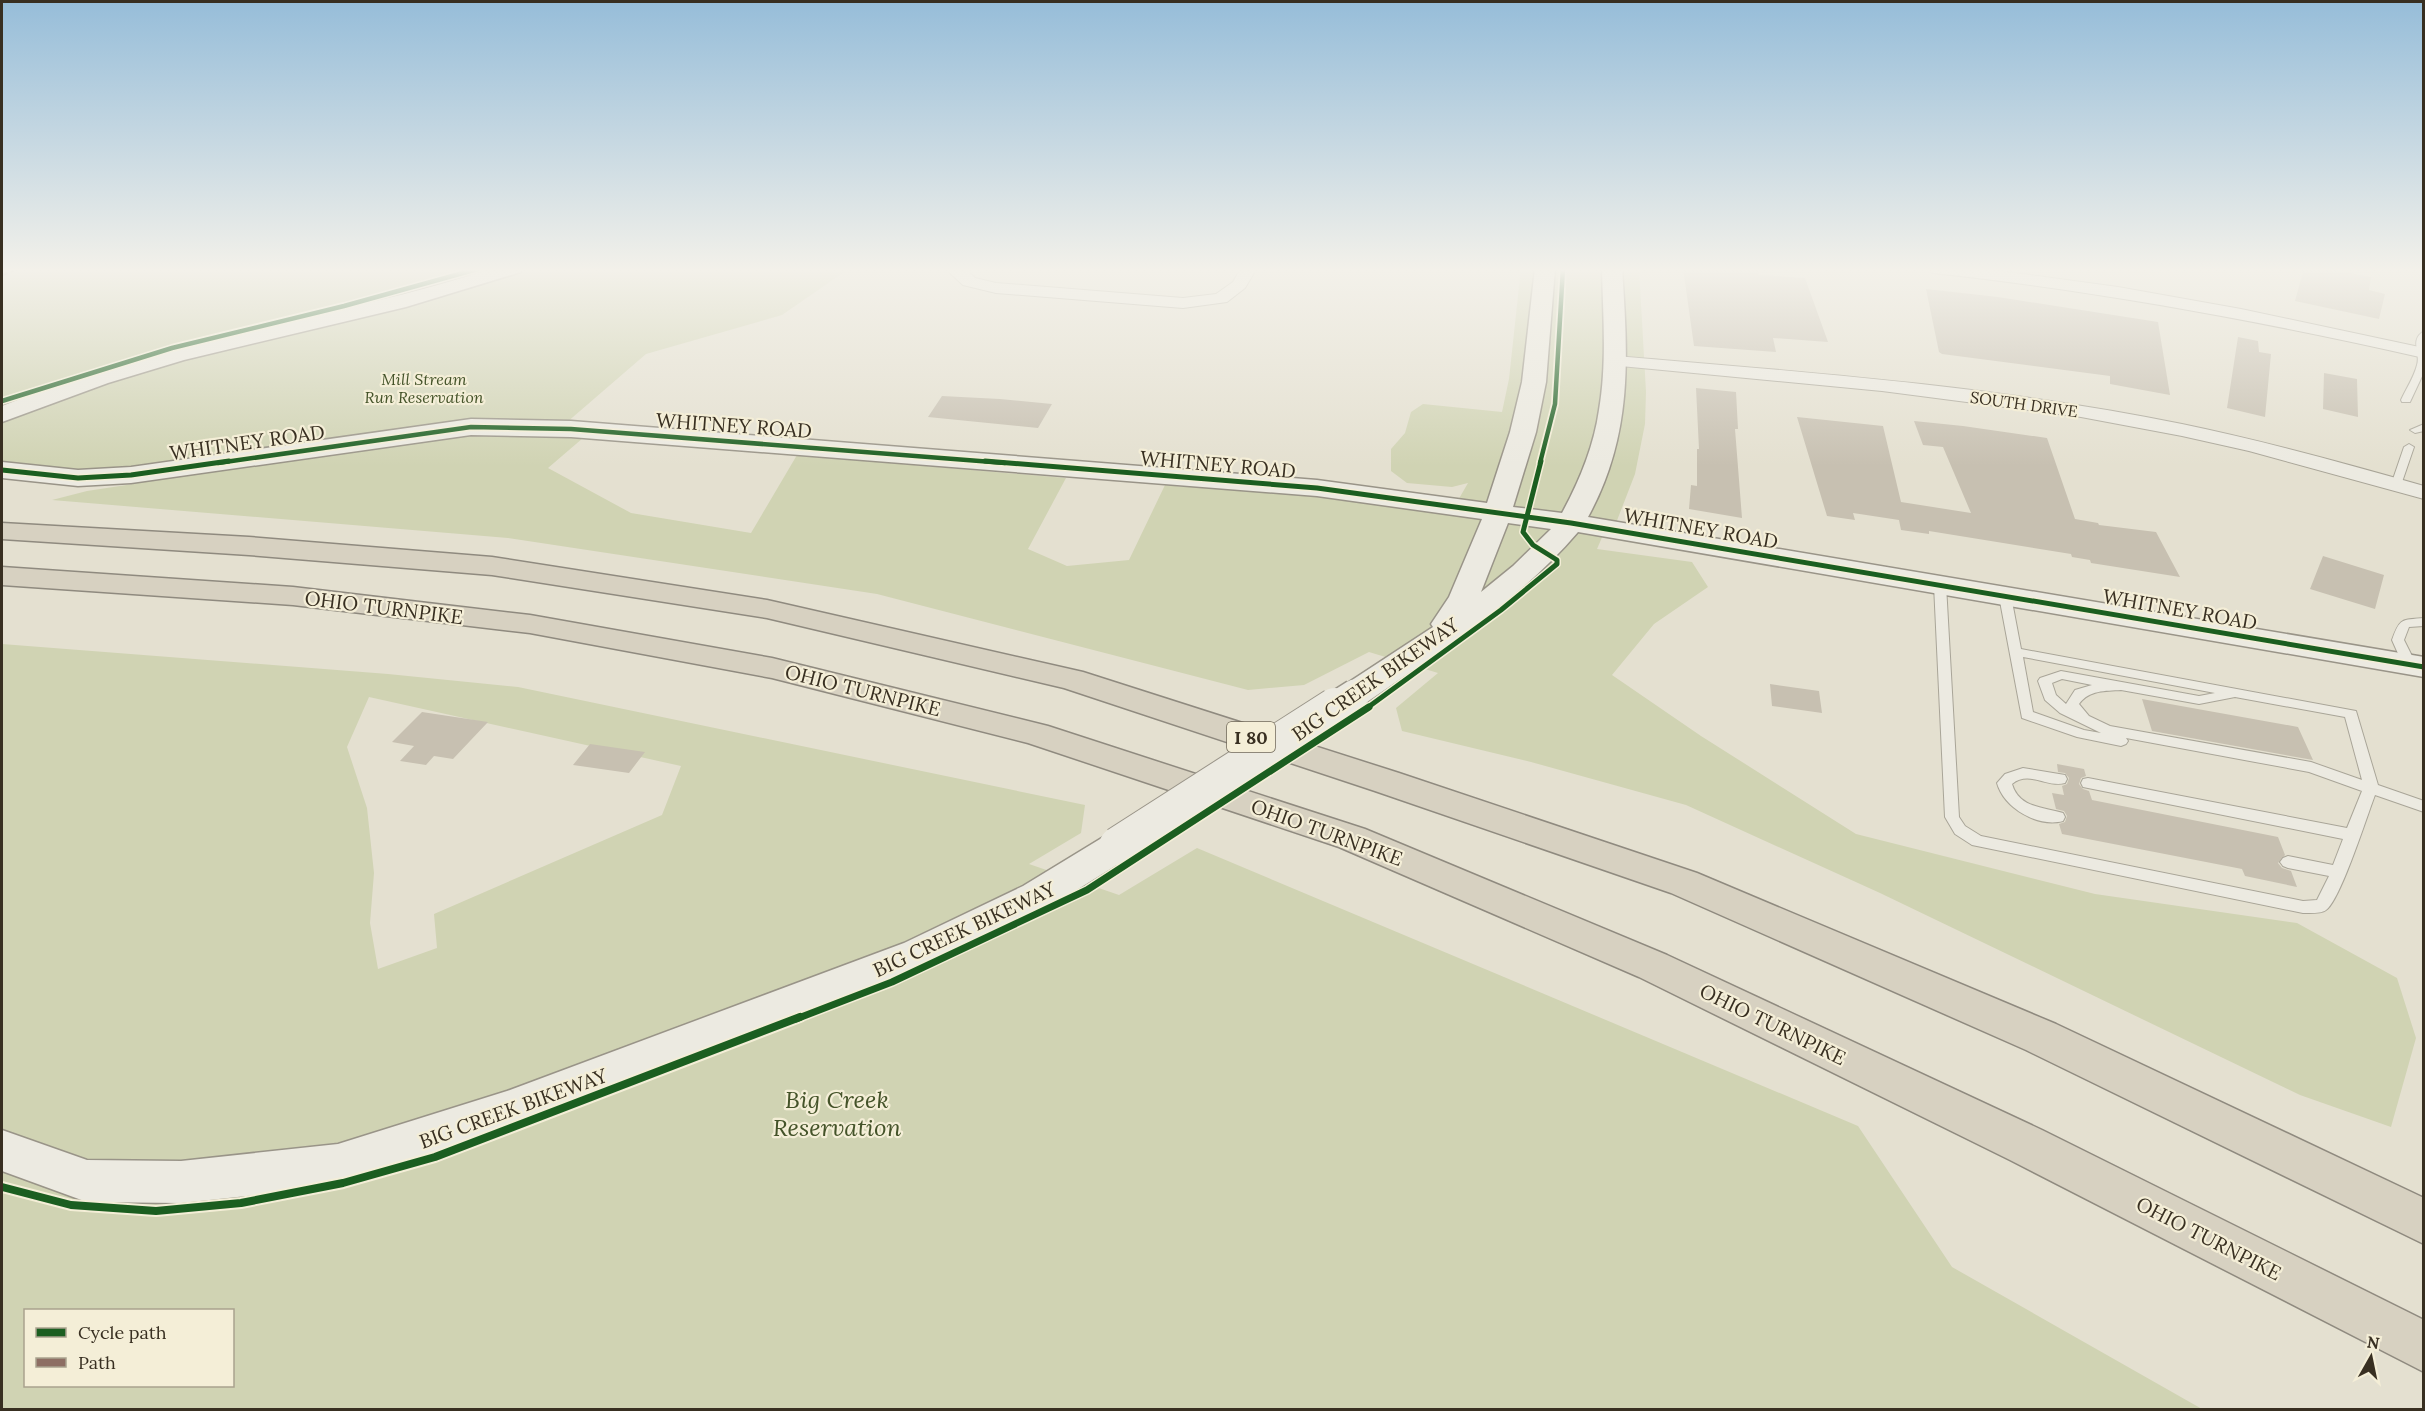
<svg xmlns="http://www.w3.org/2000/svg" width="2425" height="1411" font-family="Lora,serif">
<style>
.green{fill:#d0d3b3;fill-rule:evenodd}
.building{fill:#c7c0b1}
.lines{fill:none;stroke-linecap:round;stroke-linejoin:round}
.lane-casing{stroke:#a9a598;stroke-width:2}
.street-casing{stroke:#a9a598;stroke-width:2}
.secondary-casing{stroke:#999488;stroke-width:3}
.highway-casing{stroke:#8f8a7f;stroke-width:3}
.lane{fill:#eceae1;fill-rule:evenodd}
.street{fill:#eceae1;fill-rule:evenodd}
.secondary{fill:#eceae1;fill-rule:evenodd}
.highway{fill:#d7d1c1;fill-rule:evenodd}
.secondary-bridge-far1-casing{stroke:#999488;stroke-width:32;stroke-linecap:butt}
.secondary-bridge-casing{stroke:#999488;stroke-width:40;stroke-linecap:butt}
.secondary-bridge-far1{stroke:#eceae1;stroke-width:29}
.secondary-bridge{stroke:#eceae1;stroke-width:38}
.quiet{stroke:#8d6e63;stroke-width:3;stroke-dasharray:6 3;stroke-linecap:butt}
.cycleway-far3-casing{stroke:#f4eed7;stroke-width:8}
.cycleway-far2-casing{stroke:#f4eed7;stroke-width:8}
.cycleway-far1-casing{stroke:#f4eed7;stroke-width:10}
.cycleway-casing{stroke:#f4eed7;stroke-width:12}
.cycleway-far3{stroke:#1b5e20;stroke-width:4.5}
.cycleway-far2{stroke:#1b5e20;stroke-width:5}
.cycleway-far1{stroke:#1b5e20;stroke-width:7}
.cycleway{stroke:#1b5e20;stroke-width:8}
.labels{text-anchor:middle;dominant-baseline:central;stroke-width:4.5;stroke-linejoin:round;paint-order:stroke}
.far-park-label{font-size:16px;font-style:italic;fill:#445329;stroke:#f4eed7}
.far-street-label{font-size:16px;fill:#382f21;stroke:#f4eed7}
.shield{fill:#f4eed7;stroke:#706858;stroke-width:1.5}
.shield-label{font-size:18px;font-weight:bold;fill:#382f21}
.street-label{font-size:20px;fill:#382f21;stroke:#f4eed7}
.near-park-label{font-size:24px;font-style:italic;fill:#445329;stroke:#f4eed7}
</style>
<rect width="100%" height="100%" fill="#e4e0d0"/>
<path class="green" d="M 2,268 L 850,268 L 782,315 L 646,354 L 551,436 L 583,438 L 548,468 L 631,513 L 751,533 L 797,455 L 1066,478 L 1028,549 L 1067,566 L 1129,560 L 1165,485 L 1184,487 L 1188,478 L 1453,509 L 1468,483 L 1452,487 L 1407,483 L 1391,471 L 1391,449 L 1405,433 L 1411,412 L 1423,404 L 1502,412 L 1509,379 L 1521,268 L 1639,268 L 1646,392 L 1645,424 L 1635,474 L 1611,536 L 1603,535 L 1597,549 L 1692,562 L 1708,587 L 1654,624 L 1612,675 L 1701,736 L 1856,834 L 2095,894 L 2297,923 L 2397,978 L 2416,1038 L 2391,1127 L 2300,1095 L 1880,893 L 1686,805 L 1531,762 L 1402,731 L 1396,708 L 1438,673 L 1369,652 L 1304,685 L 1248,690 L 877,594 L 508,538 L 52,500 L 87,491 L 133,484 L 2,473 Z
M 2,644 L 388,674 L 518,687 L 1085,805 L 1081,833 L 1029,864 L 1119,895 L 1197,848 L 1858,1126 L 1952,1267 L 2202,1409 L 2,1410 ZM 369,697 L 681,766 L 662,815 L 434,914 L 437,948 L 378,969 L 370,923 L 374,873 L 367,808 L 347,747 ZM 26,1310 L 232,1310 L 232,1386 L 26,1386 Z"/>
<path class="building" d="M 1683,268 L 1757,268 L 1759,275 L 1805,278 L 1828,342 L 1773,338 L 1776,352 L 1694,346 Z
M 2304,268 L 2323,268 L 2371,277 L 2369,290 L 2385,294 L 2379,319 L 2295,301 Z
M 1926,289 L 1998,297 L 2158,322 L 2170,395 L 2110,384 L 2110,376 L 1942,354 L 1939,352 Z
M 2238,337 L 2258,341 L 2259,352 L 2271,354 L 2265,417 L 2227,408 Z
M 2324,373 L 2357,379 L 2358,417 L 2323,409 Z
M 1696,388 L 1736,392 L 1738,429 L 1735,429 L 1742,518 L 1689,509 L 1691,485 L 1697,486 L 1697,449 L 1699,449 Z
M 942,396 L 1000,399 L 1052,404 L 1038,428 L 928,417 Z
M 1797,417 L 1883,426 L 1901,502 L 1971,513 L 1943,447 L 1923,445 L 1914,421 L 1963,426 L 2047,438 L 2075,519 L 2098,523 L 2099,525 L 2156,532 L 2180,577 L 2091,563 L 2090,560 L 2072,557 L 2071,554 L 1929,531 L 1929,534 L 1901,530 L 1899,520 L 1853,513 L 1855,520 L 1827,516 Z
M 2323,556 L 2384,575 L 2375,609 L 2310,589 Z
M 1770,684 L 1819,691 L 1822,713 L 1772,706 Z
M 2142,699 L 2298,727 L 2313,760 L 2152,731 Z
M 422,712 L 488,722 L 453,759 L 434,756 L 426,765 L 400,761 L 414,746 L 392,742 Z
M 590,744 L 645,752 L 629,773 L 573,765 Z
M 2057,764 L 2084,769 L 2086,776 L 2081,778 L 2079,784 L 2083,789 L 2089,791 L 2092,800 L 2278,837 L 2285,855 L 2278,863 L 2282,868 L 2291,871 L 2297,887 L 2245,876 L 2242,869 L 2062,834 L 2059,824 L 2065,822 L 2067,816 L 2064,811 L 2056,809 L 2052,793 L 2064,795 L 2062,786 L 2067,784 L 2069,778 L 2065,773 L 2058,772 Z"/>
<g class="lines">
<defs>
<path id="lane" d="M 2424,331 L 2424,372 L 2410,402 L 2402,402 L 2401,400 C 2406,389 2414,377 2417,365 C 2421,353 2409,340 2424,331 Z
M 2424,424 L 2424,431 L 2415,433 L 2410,430 Z
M 2409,444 L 2414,447 L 2401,485 L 2396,488 L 2392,487 L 2391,485 L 2404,447 Z
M 1940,581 L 1946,585 L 1959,817 L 1965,826 L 1981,836 L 2303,901 L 2317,900 L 2329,876 L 2288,868 L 2283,866 L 2280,862 L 2283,858 L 2288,856 L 2333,865 L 2343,839 L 2083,787 L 2081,783 L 2083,779 L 2088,778 L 2347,828 L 2362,791 L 2309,772 L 2126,738 L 2128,741 L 2126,744 L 2121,746 L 2077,737 L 2022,718 L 1999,596 L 2005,592 L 2011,596 L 2021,649 L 2356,711 L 2378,785 L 2424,801 L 2424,812 L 2375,795 C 2367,816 2340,901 2326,910 C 2321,914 2309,913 2303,913 L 1972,845 L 1955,834 L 1945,817 L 1934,585 ZM 2023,657 L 2215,693 L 2199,696 L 2061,671 L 2040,678 L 2038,681 L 2045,700 L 2060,713 L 2101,733 L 2084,730 L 2033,712 ZM 2062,679 L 2092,685 L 2075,690 L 2066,704 L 2056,695 L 2052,683 ZM 2121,690 L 2199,704 L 2235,697 L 2345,717 L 2362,780 L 2311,762 L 2110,726 L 2089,716 L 2079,704 C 2089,690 2105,691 2121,690 Z
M 2424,618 L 2424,626 L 2409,627 L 2404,640 L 2416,664 L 2409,668 L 2404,667 L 2392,640 C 2400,618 2401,620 2424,618 Z
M 2023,768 L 2065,775 L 2067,779 L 2065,783 C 2047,788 2029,770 2012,784 C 2019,808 2043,807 2063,813 L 2065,817 L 2063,821 C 2038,828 2004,808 1997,783 L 2005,774 Z"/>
<path id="street" d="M 949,268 L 965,268 L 975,278 L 996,283 L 1183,298 L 1216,294 L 1233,282 L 1241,268 L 1257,268 L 1245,288 L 1227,302 L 1183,308 L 996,293 L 963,285 L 950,273 Z
M 1925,268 L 1978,268 L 2118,287 L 2241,309 L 2424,348 L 2424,358 C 2261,321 2099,291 1933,273 Z
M 1616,356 C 1805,372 1996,386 2182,424 C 2264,441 2344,463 2424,486 L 2424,499 L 2249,451 L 2182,436 L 2081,417 L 1882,391 L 1610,365 L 1607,361 L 1610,357 Z"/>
<path id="secondary" d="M 493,268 L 524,268 L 521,272 L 406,307 L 184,360 L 108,383 L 2,422 L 2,406 C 64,382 127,360 192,343 C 293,318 395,301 493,268 Z
M 1535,268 L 1555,268 L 1546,382 L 1536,432 L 1513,507 L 1562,513 C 1579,482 1594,446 1599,410 C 1607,364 1603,315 1602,268 L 1622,268 C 1628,358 1633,435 1588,517 L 2424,657 L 2424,677 L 1578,532 C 1518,602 1441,650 1367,702 L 1355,705 L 1343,702 L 1339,694 L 1343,686 L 1433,627 L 1431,624 L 1449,597 L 1482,519 L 1317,496 L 571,437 L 471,435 L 131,483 L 78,486 L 2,478 L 2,462 L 78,470 L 131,467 L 471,419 L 571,421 L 1317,480 L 1487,503 L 1510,432 L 1522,382 ZM 1508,523 L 1551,529 L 1513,566 L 1481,592 Z
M 1118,832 L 1131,836 L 1136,846 L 1131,856 L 1051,906 L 932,965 L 525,1124 L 338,1186 L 181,1203 L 87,1202 L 2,1171 L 2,1130 L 87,1160 L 181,1161 L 338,1144 L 507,1091 L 904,943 L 1023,886 L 1105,836 Z"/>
<path id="highway" d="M 2,523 L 249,537 L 492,557 L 767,600 L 1083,672 L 1399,773 L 1697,873 L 2056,1024 L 2424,1198 L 2424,1244 L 2026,1050 L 1671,893 L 1375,791 L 1064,688 L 767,618 L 492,575 L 249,555 L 2,539 Z
M 2,567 L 293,587 L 530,615 L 772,658 L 1048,726 L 1365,829 L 1667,955 L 2042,1130 L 2424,1320 L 2424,1372 L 2010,1160 L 1639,977 L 1339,847 L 1028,743 L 772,678 L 530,633 L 293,605 L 2,585 Z"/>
</defs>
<use href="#lane" class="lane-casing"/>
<use href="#street" class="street-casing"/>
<use href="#secondary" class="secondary-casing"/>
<use href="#highway" class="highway-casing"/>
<use href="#lane" class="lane"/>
<use href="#street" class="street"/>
<use href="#secondary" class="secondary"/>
<use href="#highway" class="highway"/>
<defs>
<path id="secondary-bridge-far1" d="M 1333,708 L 1355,694"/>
<path id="secondary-bridge" d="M 1118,846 L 1335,707"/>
</defs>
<use href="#secondary-bridge-far1" class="secondary-bridge-far1-casing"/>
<use href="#secondary-bridge" class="secondary-bridge-casing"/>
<use href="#secondary-bridge-far1" class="secondary-bridge-far1"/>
<use href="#secondary-bridge" class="secondary-bridge"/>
<path class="quiet" d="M 2,275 L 18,268"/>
<defs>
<path id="cycleway-far3" d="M 2,401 L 172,348 L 344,306 L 481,268
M 218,463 L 471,427 L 571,429 L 1005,463
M 1540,463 L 1555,404 L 1563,268"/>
<path id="cycleway-far2" d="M 985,461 L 1317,488 L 1571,523 L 2424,667
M 2,470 L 78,478 L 131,475 L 229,461
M 1367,708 L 1501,610 L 1557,564 L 1557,560 L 1533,545 L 1523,532 L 1541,461"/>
<path id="cycleway-far1" d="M 796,1019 L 892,982 L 1087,890 L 1369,707"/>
<path id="cycleway" d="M 2,1187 L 71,1205 L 156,1211 L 241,1203 L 343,1183 L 435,1157 L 800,1017"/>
</defs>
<use href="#cycleway-far3" class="cycleway-far3-casing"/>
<use href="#cycleway-far2" class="cycleway-far2-casing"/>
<use href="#cycleway-far1" class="cycleway-far1-casing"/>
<use href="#cycleway" class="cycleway-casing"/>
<use href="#cycleway-far3" class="cycleway-far3"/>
<use href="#cycleway-far2" class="cycleway-far2"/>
<use href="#cycleway-far1" class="cycleway-far1"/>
<use href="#cycleway" class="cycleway"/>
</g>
<linearGradient id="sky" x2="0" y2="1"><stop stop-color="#96bdd9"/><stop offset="0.58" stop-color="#f3f1ea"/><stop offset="1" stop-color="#f3f1ea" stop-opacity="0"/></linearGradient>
<rect width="2425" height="466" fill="url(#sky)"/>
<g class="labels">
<g class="far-park-label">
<text x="424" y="379">Mill Stream<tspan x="424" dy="18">Run Reservation</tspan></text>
</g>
<g class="far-street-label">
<text transform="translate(2024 404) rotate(8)">SOUTH DRIVE</text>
</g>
<rect class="shield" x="1227" y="722" width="48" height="30" rx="4.5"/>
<g class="shield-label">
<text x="1251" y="737">I 80</text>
</g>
<g class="street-label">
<text transform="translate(734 425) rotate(4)">WHITNEY ROAD</text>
<text transform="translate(247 442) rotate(-8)">WHITNEY ROAD</text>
<text transform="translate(1218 464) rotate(5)">WHITNEY ROAD</text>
<text transform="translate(1701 528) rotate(10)">WHITNEY ROAD</text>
<text transform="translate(384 607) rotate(7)">OHIO TURNPIKE</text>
<text transform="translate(2180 609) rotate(10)">WHITNEY ROAD</text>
<text transform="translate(1375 679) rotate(-35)">BIG CREEK BIKEWAY</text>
<text transform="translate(863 690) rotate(14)">OHIO TURNPIKE</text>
<text transform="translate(1327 832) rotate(20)">OHIO TURNPIKE</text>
<text transform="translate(964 929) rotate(-25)">BIG CREEK BIKEWAY</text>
<text transform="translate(1773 1024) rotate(26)">OHIO TURNPIKE</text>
<text transform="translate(513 1108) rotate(-20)">BIG CREEK BIKEWAY</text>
<text transform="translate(2209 1238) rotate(27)">OHIO TURNPIKE</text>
</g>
<g class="near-park-label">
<text x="837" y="1099">Big Creek<tspan x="837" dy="28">Reservation</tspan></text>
</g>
</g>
<rect width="2425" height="1411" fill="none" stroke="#382f21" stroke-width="6"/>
<rect x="24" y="1309" width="210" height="78" fill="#f4eed7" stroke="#a9a28e" stroke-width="1.5"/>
<rect x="36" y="1328" width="30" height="9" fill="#1b5e20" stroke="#a9a28e" stroke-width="1.5"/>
<text x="78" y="1339" font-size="18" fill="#382f21">Cycle path</text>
<rect x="36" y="1358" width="30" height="9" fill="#8d6e63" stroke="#a9a28e" stroke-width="1.5"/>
<text x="78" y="1369" font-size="18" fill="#382f21">Path</text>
<g transform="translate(2371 1357) rotate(9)" stroke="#f4eed7" stroke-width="4.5" paint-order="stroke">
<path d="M0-4.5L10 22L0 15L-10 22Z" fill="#382f21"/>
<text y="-9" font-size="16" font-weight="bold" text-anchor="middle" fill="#382f21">N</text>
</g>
</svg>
